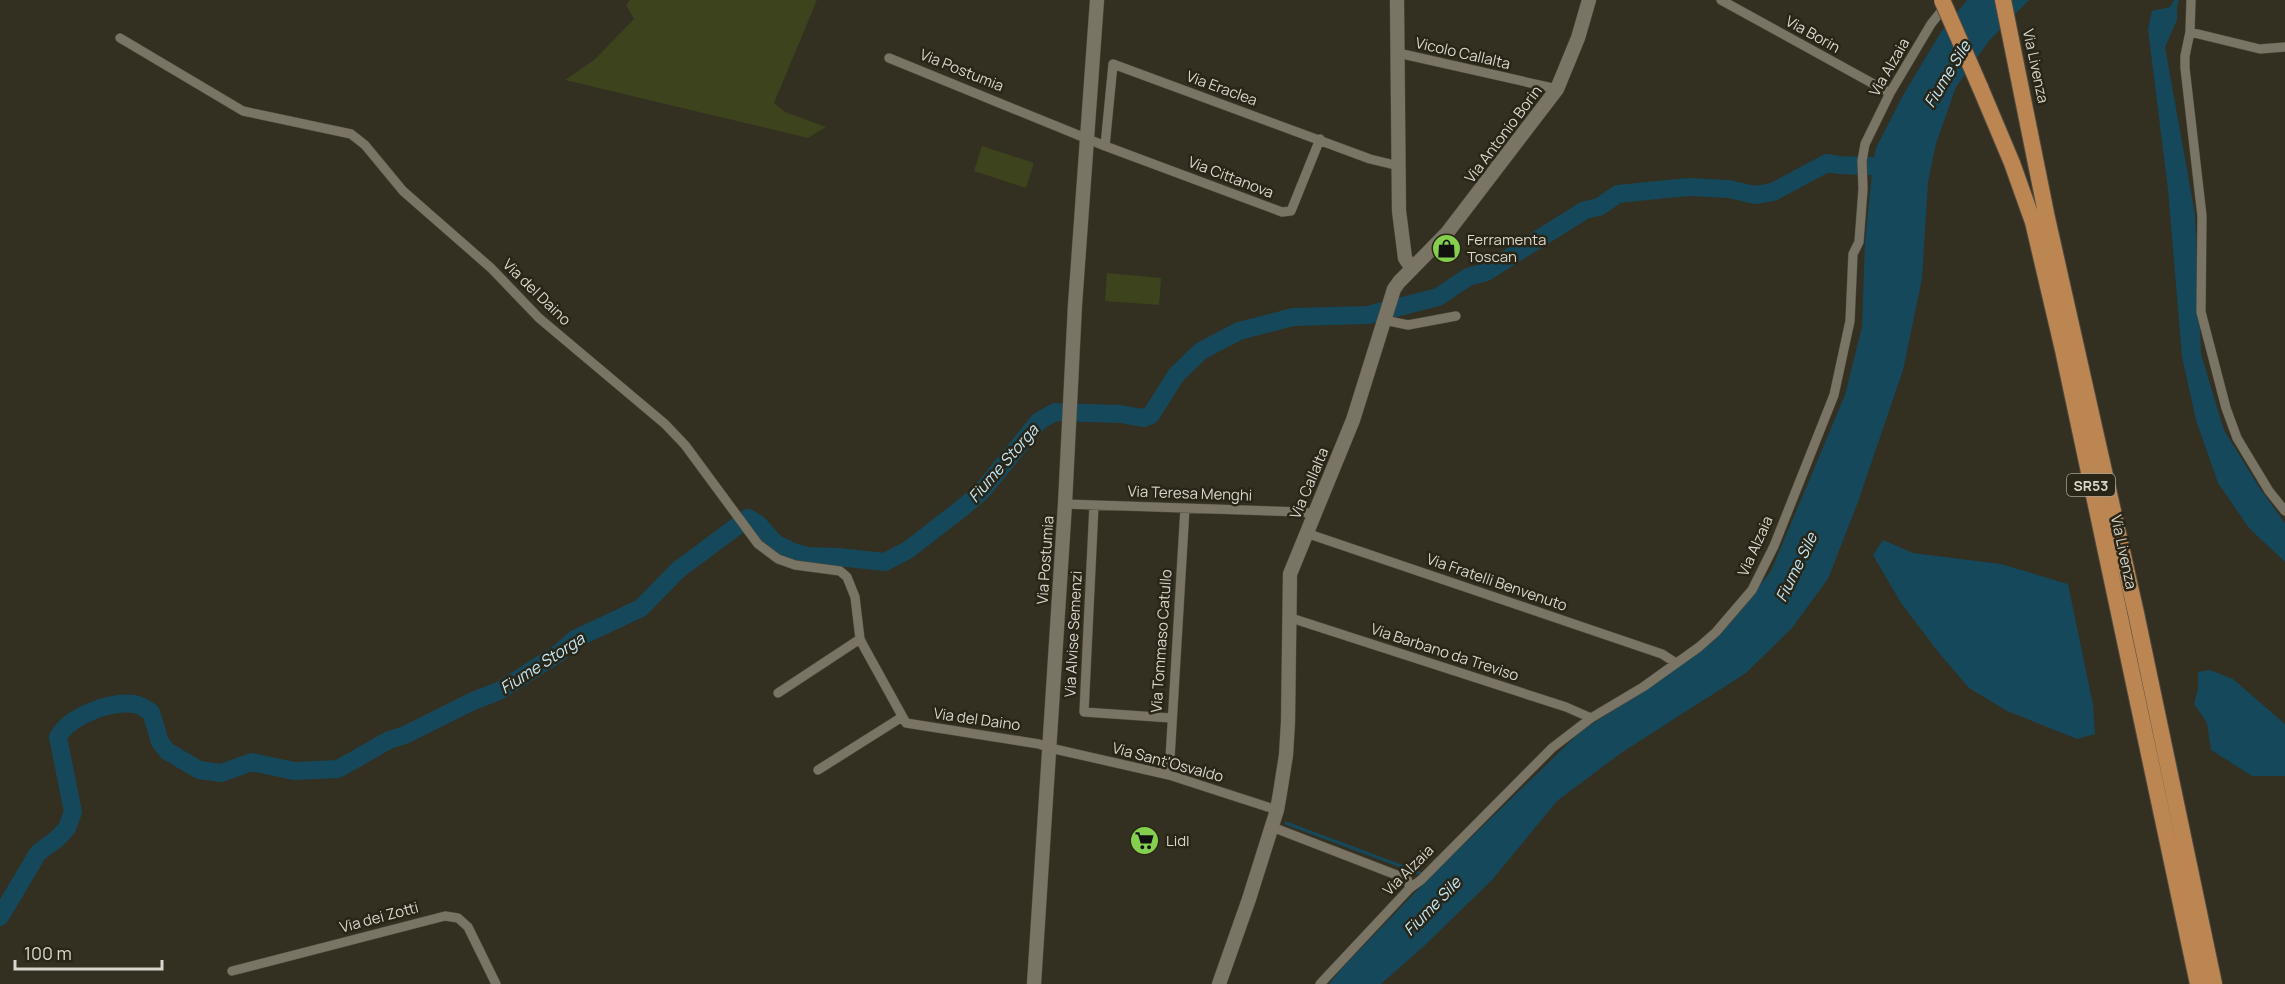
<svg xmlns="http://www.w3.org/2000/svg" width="2285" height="984" font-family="Manrope,sans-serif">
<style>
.green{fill:#3d431d}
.water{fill:#15485a}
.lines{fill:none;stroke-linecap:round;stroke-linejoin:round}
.stream{stroke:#15485a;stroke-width:3}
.river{stroke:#15485a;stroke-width:18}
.street-casing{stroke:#504c40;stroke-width:10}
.secondary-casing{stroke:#504c40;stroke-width:15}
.highway-casing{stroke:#504c40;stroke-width:18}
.street{stroke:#797464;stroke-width:9}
.secondary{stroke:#797464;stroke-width:14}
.highway{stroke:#bc8653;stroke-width:16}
.highway-bridge-casing{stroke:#504c40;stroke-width:18;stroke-linecap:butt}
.highway-bridge{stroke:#bc8653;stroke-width:16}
.labels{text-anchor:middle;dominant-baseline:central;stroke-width:5;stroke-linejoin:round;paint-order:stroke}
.shield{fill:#292517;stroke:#a4a196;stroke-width:1.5}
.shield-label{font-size:14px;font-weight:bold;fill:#d9d6cd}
.street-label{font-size:15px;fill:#d9d6cd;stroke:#292517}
.poi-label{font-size:15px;fill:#d9d6cd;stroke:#292517;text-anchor:start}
.water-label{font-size:16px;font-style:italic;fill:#c4e8f6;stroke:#292517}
</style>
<rect width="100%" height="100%" fill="#332f21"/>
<path class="green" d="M 630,0 L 817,0 L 774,103 L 785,112 L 826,127 L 808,138 L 565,80 L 594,60 L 634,19 L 626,5 Z
M 982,146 L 1034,163 L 1026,188 L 974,171 Z
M 1107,273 L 1161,278 L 1159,305 L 1105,301 Z"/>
<path class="water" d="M 1967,0 L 2029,0 L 1989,41 L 1956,87 L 1936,144 L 1928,182 L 1922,279 L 1903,370 L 1858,502 L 1828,579 L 1792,628 L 1746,673 L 1621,753 L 1557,801 L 1492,880 L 1424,946 L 1381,984 L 1329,984 L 1342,968 L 1430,877 L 1580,732 L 1663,677 L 1676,663 L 1729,625 L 1771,571 L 1845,395 L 1862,327 L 1865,242 L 1873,162 L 1876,148 L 1902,97 L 1941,32 Z
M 2174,0 L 2179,0 L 2177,6 L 2177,20 L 2165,47 L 2195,214 L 2201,354 L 2224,430 L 2259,487 L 2285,523 L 2285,562 L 2249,528 L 2218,483 L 2196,420 L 2182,357 L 2168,190 L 2148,29 L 2152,11 L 2170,7 Z
M 1883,540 L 1913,553 L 2001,564 L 2068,584 L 2093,705 L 2095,734 L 2077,739 L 2007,711 L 1969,688 L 1939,653 L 1901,603 L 1873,555 Z
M 2210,670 L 2233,679 L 2285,724 L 2285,776 L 2252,776 L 2211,750 L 2207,723 L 2194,704 L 2198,688 L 2198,672 Z"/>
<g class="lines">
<path class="stream" d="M 1286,823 L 1425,875"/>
<path class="river" d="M 0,917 L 38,853 L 58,838 L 67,828 L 73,812 L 58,737 C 70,716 109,701 134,704 C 139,704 145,709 151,712 L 160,742 L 167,751 L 199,770 L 221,773 L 252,762 L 294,771 L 338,769 L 389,740 L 405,735 L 473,701 L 499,691 L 559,653 L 575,639 L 641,608 L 678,570 L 748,518 L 758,524 L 775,543 L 793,552 L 808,556 L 838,557 L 885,562 L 908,550 L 961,509 L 982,491 L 1039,421 L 1055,412 L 1120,414 L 1143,418 L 1151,415 L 1176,375 L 1201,351 L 1239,331 L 1293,317 L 1368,315 L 1438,297 L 1468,277 L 1486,272 L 1585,210 L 1599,207 L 1618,194 L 1667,189 L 1689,187 L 1729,189 L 1755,195 L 1773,192 L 1827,163 L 1839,165 L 1895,167"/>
<defs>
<path id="street" d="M 1721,0 L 1890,93
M 2191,0 L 2190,32 L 2185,56 L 2185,68 L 2202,216 L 2201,312 L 2226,408 L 2237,438 L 2269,491 L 2285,511
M 2190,32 L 2260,49 L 2285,47
M 120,38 L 243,111 L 351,134 L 365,145 L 403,191 L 491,268 L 539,318 L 665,424 L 685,445 L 758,544 L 778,559 L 795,565 L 840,571 L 847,577 L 855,597 L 860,639 L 864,647 L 906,723 L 1039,744 L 1050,748 L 1169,775 L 1277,810
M 1398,53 L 1557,89
M 889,58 L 1105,146 L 1282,212 L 1291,211 L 1320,139
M 1105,146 L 1113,64 L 1370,159 L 1399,166
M 1384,320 L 1408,325 L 1456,316
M 1065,504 L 1303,512 L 1314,514
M 1094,505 L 1084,712 L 1171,718
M 1306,533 L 1662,654 L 1676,663
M 1288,617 L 1566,707 L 1591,718
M 778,693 L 860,639
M 818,770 L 902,717
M 1169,775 L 1185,508
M 1272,827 L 1407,879 L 1410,888
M 232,971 L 445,916 L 458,918 L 468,927 L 496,984
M 1320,984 L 1410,888 L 1421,880 L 1552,748 L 1591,718 L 1643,687 L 1699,647 L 1716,632 L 1752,590 L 1774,546 L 1834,395 L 1850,321 L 1853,254 L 1859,242 L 1863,189 L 1862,161 L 1865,144 L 1890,93 L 1931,24 L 1947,4"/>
<path id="secondary" d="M 1397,0 L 1399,211 L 1405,258 L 1412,269
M 1034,984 L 1065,504 L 1075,305 L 1097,0
M 1219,984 L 1249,899 L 1277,810 L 1280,793 L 1286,755 L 1288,722 L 1290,574 L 1353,420 L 1394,289 L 1399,282 L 1447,233 L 1557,89 L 1578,38 L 1589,0"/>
<path id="highway" d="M 2003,0 L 2047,218 L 2136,613 L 2214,984
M 1980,87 L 2012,163 L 2033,222 L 2063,350 L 2198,984"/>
</defs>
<use href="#street" class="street-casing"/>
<use href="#secondary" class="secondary-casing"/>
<use href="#highway" class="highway-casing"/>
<use href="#street" class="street"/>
<use href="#secondary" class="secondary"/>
<use href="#highway" class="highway"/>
<defs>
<path id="highway-bridge" d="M 1942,0 L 1980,87"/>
</defs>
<use href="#highway-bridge" class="highway-bridge-casing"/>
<use href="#highway-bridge" class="highway-bridge"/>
</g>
<defs>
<symbol id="shop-disc" viewBox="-11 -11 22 22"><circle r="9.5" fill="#84d04e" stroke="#292517"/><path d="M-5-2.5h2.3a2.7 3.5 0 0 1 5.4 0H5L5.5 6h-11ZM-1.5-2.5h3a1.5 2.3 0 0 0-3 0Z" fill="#111"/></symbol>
<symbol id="supermarket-disc" viewBox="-11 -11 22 22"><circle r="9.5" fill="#84d04e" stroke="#292517"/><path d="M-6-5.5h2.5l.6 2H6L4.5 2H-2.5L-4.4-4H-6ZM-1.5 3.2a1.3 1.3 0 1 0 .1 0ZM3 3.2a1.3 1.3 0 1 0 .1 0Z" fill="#111"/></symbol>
</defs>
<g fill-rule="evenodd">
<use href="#shop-disc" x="1430" y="232" width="33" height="33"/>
<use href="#supermarket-disc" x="1128" y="824" width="33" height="33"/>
</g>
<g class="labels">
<rect class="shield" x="2067" y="474" width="48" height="22" rx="4.5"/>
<g class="shield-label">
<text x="2091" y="485">SR53</text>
</g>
<g class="street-label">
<text transform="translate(1813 34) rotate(29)">Via Borin</text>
<text transform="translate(1463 53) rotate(13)">Vicolo Callalta</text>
<text transform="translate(2036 66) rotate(78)">Via Livenza</text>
<text transform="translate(1889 67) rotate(-60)">Via Alzaia</text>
<text transform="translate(962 70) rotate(22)">Via Postumia</text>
<text transform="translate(1222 88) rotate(20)">Via Eraclea</text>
<text transform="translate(1503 134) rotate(-53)">Via Antonio Borin</text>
<text transform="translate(1231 177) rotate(21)">Via Cittanova</text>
<text transform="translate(537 292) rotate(44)">Via del Daino</text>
<text transform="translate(1309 483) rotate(-67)">Via Callalta</text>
<text transform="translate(1190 493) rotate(2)">Via Teresa Menghi</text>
<text transform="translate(1755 546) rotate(-66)">Via Alzaia</text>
<text transform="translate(2124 552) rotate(78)">Via Livenza</text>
<text transform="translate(1045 560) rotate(-86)">Via Postumia</text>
<text transform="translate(1497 582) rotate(19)">Via Fratelli Benvenuto</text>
<text transform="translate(1073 634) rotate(-87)">Via Alvise Semenzi</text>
<text transform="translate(1161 641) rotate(-86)">Via Tommaso Catullo</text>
<text transform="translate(1445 652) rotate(18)">Via Barbano da Treviso</text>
<text transform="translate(977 719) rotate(8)">Via del Daino</text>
<text transform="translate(1168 762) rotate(15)">Via Sant'Osvaldo</text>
<text transform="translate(1408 870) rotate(-45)">Via Alzaia</text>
<text transform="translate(379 917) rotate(-15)">Via dei Zotti</text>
</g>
<g class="poi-label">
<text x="1467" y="239">Ferramenta<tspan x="1467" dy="17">Toscan</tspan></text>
<text x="1166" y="840">Lidl</text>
</g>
<g class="water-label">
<text transform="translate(1947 74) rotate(-59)">Fiume Sile</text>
<text transform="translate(1003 463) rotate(-49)">Fiume Storga</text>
<text transform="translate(1796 567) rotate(-64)">Fiume Sile</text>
<text transform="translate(542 663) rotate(-33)">Fiume Storga</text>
<text transform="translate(1432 906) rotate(-46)">Fiume Sile</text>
</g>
</g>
<path d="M15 960v9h147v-9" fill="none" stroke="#d9d6cd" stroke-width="3"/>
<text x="24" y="960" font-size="18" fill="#d9d6cd" stroke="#292517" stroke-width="4.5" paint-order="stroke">100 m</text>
</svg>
